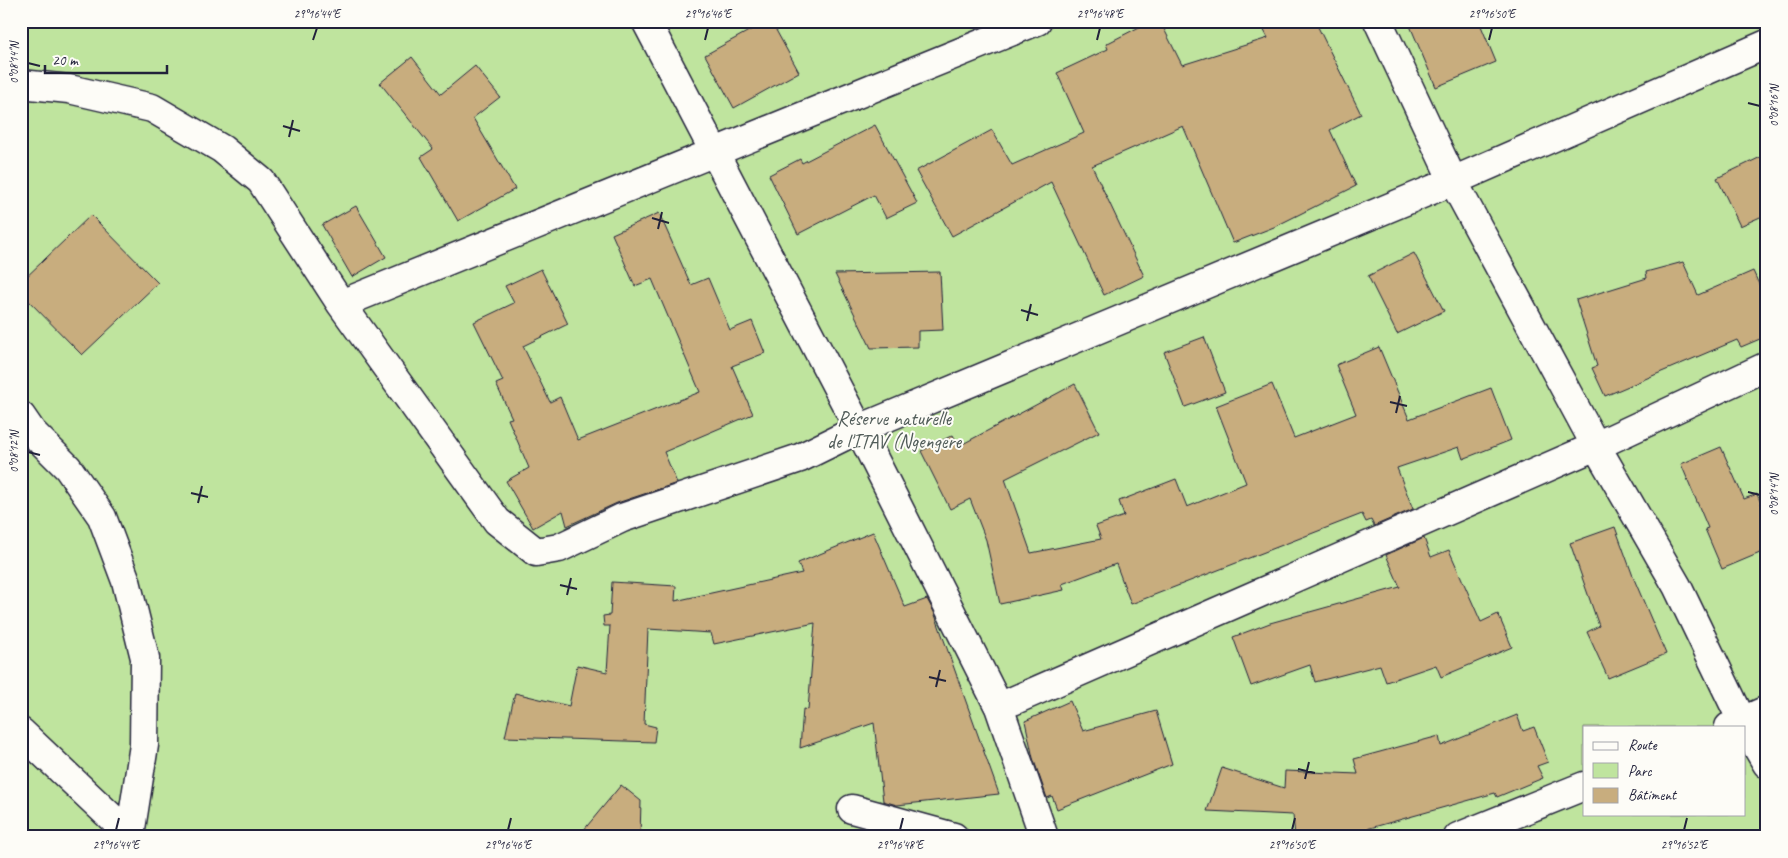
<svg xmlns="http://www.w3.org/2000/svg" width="1788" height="858" font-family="Caveat,sans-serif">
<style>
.green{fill:#bfe49e;stroke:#70836c;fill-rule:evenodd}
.building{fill:#c8ad7e;stroke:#22223b}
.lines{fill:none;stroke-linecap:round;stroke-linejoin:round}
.minor-casing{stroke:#22223b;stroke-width:31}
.minor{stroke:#fdfcf7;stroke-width:28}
.ticks{fill:none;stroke:#22223b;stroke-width:2}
.labels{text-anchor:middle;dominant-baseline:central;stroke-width:4;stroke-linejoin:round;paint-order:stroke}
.park-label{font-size:20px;fill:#515c59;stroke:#fdfcf7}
.neatline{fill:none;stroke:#22223b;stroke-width:2}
.ticks-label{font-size:12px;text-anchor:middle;fill:#22223b}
</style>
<rect width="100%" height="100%" fill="#ede4d3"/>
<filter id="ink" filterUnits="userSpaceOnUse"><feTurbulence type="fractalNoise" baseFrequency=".02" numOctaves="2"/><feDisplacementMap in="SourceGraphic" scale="10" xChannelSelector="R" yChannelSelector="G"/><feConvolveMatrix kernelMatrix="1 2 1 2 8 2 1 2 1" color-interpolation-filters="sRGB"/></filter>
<g filter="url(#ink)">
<path class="green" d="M 21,21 L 1767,21 L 1767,837 L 21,837 ZM 1584,727 L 1744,727 L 1744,814 L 1584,814 Z"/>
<path class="building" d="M 767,21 L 771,21 L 799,72 L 734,108 L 705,55 Z
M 1151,21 L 1160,21 L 1182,65 L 1268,38 L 1259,21 L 1315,21 L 1361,114 L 1330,130 L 1356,186 L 1274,227 L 1233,243 L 1183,126 L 1092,166 L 1144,276 L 1104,295 L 1051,182 L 952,236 L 916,171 L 992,130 L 1012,165 L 1084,133 L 1057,73 L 1108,49 L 1106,44 Z
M 1408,21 L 1479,21 L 1496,62 L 1436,87 Z
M 412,57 L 441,94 L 475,66 L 500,97 L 473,118 L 515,189 L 458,221 L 421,157 L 433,149 L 380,83 Z
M 875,125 L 917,203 L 886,218 L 874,195 L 798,234 L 769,175 L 800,159 L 802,163 Z
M 1767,154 L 1767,214 L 1740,226 L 1717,178 Z
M 356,206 L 386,257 L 352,277 L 322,225 Z
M 659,213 L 691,285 L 708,278 L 730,330 L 752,321 L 765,353 L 732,366 L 753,414 L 664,452 L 677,483 L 617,503 L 567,526 L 563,511 L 533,528 L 506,481 L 529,468 L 508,419 L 512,418 L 496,384 L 503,381 L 474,322 L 514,303 L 505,286 L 541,269 L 568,324 L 523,346 L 550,402 L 560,397 L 578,440 L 700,392 L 652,279 L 635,286 L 612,234 Z
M 91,215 L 158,283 L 82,355 L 21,293 L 21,282 Z
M 1414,253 L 1444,311 L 1397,334 L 1368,276 Z
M 1683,262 L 1698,295 L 1753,271 L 1767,302 L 1767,336 L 1741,347 L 1737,340 L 1605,396 L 1592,368 L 1597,366 L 1576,300 L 1647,278 L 1646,272 Z
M 940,272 L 943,330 L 918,331 L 918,347 L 871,348 L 835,274 Z
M 1204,337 L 1225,392 L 1185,407 L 1164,352 Z
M 1379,347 L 1409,419 L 1491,388 L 1511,440 L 1463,459 L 1459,447 L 1397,468 L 1413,509 L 1374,526 L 1371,520 L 1366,522 L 1362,514 L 1131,604 L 1116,564 L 1062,584 L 1064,590 L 1000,604 L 986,540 L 970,499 L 950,509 L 921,451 L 953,435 L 959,446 L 1075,384 L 1099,432 L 1005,479 L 1031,553 L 1101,539 L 1096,526 L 1124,516 L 1119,501 L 1176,479 L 1187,507 L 1246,483 L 1216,406 L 1272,384 L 1294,438 L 1356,414 L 1336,365 Z
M 1721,447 L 1744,499 L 1757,494 L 1767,517 L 1767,550 L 1722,569 L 1705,529 L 1708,528 L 1681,464 Z
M 1615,527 L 1634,579 L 1666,654 L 1608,678 L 1587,632 L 1599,626 L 1570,543 Z
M 873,532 L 905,607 L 927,599 L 934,612 L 999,794 L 897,805 L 883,801 L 874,723 L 800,748 L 803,709 L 808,710 L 815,623 L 714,644 L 711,633 L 648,629 L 644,724 L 656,727 L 654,742 L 505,737 L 515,693 L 569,706 L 577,665 L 607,672 L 610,626 L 604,626 L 603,616 L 610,615 L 612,582 L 676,586 L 675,601 L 802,573 L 798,563 Z
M 1424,538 L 1431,557 L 1449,550 L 1481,622 L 1498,614 L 1512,647 L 1441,677 L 1436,665 L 1386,682 L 1380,665 L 1315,682 L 1310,665 L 1251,686 L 1233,637 L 1270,623 L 1400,587 L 1386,555 Z
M 1070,701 L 1083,731 L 1156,711 L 1172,764 L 1057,809 L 1052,796 L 1047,798 L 1033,758 L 1025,721 Z
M 1517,715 L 1523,731 L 1534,727 L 1548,762 L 1537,766 L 1543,778 L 1497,797 L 1495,793 L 1338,837 L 1295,837 L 1293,815 L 1207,811 L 1222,768 L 1284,788 L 1285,771 L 1358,774 L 1354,759 L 1439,736 L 1441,746 Z
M 621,785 L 641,801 L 640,837 L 578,837 Z"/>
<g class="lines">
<defs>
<path id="minor" d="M 646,21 L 859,429 L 999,707 L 1044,837
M 1378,21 L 1453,181 L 1596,446 L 1677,586 L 1742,721 L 1767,764
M 21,84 L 69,89 L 152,108 L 222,149 L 261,181 L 341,304 L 497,521 L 536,552 L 559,548 L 622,518 L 800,458 L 859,429 L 1453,181 L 1767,44
M 341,304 L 1037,21
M 21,416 L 32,432 L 68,468 L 102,517 L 126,581 L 145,658 L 144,745 L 130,835
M 999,707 L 1596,446 L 1767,366
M 1729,727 L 1767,710
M 21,732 L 132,837
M 852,809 L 954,837
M 1458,837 L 1584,786"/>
</defs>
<use href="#minor" class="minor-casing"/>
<use href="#minor" class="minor"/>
</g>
</g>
<path class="ticks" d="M 313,40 L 317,28M 705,40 L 708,28M 1097,40 L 1100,28M 1489,40 L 1492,28M 28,63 L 40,66M 1748,103 L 1760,106M 283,126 L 300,131M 289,137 L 293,120M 652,218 L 669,223M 658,229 L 662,212M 1021,310 L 1038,315M 1027,321 L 1031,304M 1390,402 L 1407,406M 1396,413 L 1400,396M 28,452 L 40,455M 1748,492 L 1760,495M 191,493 L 208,497M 198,503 L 202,486M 560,585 L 577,589M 567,595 L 571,578M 929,677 L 946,681M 936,687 L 940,670M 1298,769 L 1315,773M 1305,779 L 1309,762M 116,830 L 119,818M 508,830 L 511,818M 900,830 L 903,818M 1292,830 L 1295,818M 1684,830 L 1687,818"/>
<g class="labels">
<g class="park-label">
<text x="894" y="418">Réserve naturelle<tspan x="894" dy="23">de l'ITAV (Ngengere</tspan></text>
</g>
</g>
<rect width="1788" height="858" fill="none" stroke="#fdfcf7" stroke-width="55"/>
<rect x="1583" y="726" width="162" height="90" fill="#fdfcf7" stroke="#a5a5ac"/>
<rect x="1593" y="742" width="25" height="8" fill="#fdfcf7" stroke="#a5a5ac"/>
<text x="1628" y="750" font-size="15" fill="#22223b">Route</text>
<rect x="1593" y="763" width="25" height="15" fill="#bfe49e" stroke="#a5a5ac"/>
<text x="1628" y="776" font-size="15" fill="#22223b">Parc</text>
<rect x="1593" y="788" width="25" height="15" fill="#c8ad7e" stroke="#a5a5ac"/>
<text x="1628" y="800" font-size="15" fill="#22223b">Bâtiment</text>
<path d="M45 65v8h122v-8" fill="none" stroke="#22223b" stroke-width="2.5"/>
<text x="52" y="65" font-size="15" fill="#22223b" stroke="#fdfcf7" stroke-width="4" paint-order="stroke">20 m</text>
<rect x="28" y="28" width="1732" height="802" class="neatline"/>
<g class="ticks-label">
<text x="317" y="18">29°16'44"E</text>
<text x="708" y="18">29°16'46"E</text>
<text x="1100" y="18">29°16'48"E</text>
<text x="1492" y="18">29°16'50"E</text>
<text transform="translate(14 63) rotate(-90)" y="4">0°08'14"N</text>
<text transform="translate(1774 106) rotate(-90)" y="4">0°08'16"N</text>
<text transform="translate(14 452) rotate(-90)" y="4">0°08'12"N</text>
<text transform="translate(1774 495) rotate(-90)" y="4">0°08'14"N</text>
<text x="116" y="849">29°16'44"E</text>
<text x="508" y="849">29°16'46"E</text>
<text x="900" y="849">29°16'48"E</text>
<text x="1292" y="849">29°16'50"E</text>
<text x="1684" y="849">29°16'52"E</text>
</g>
</svg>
